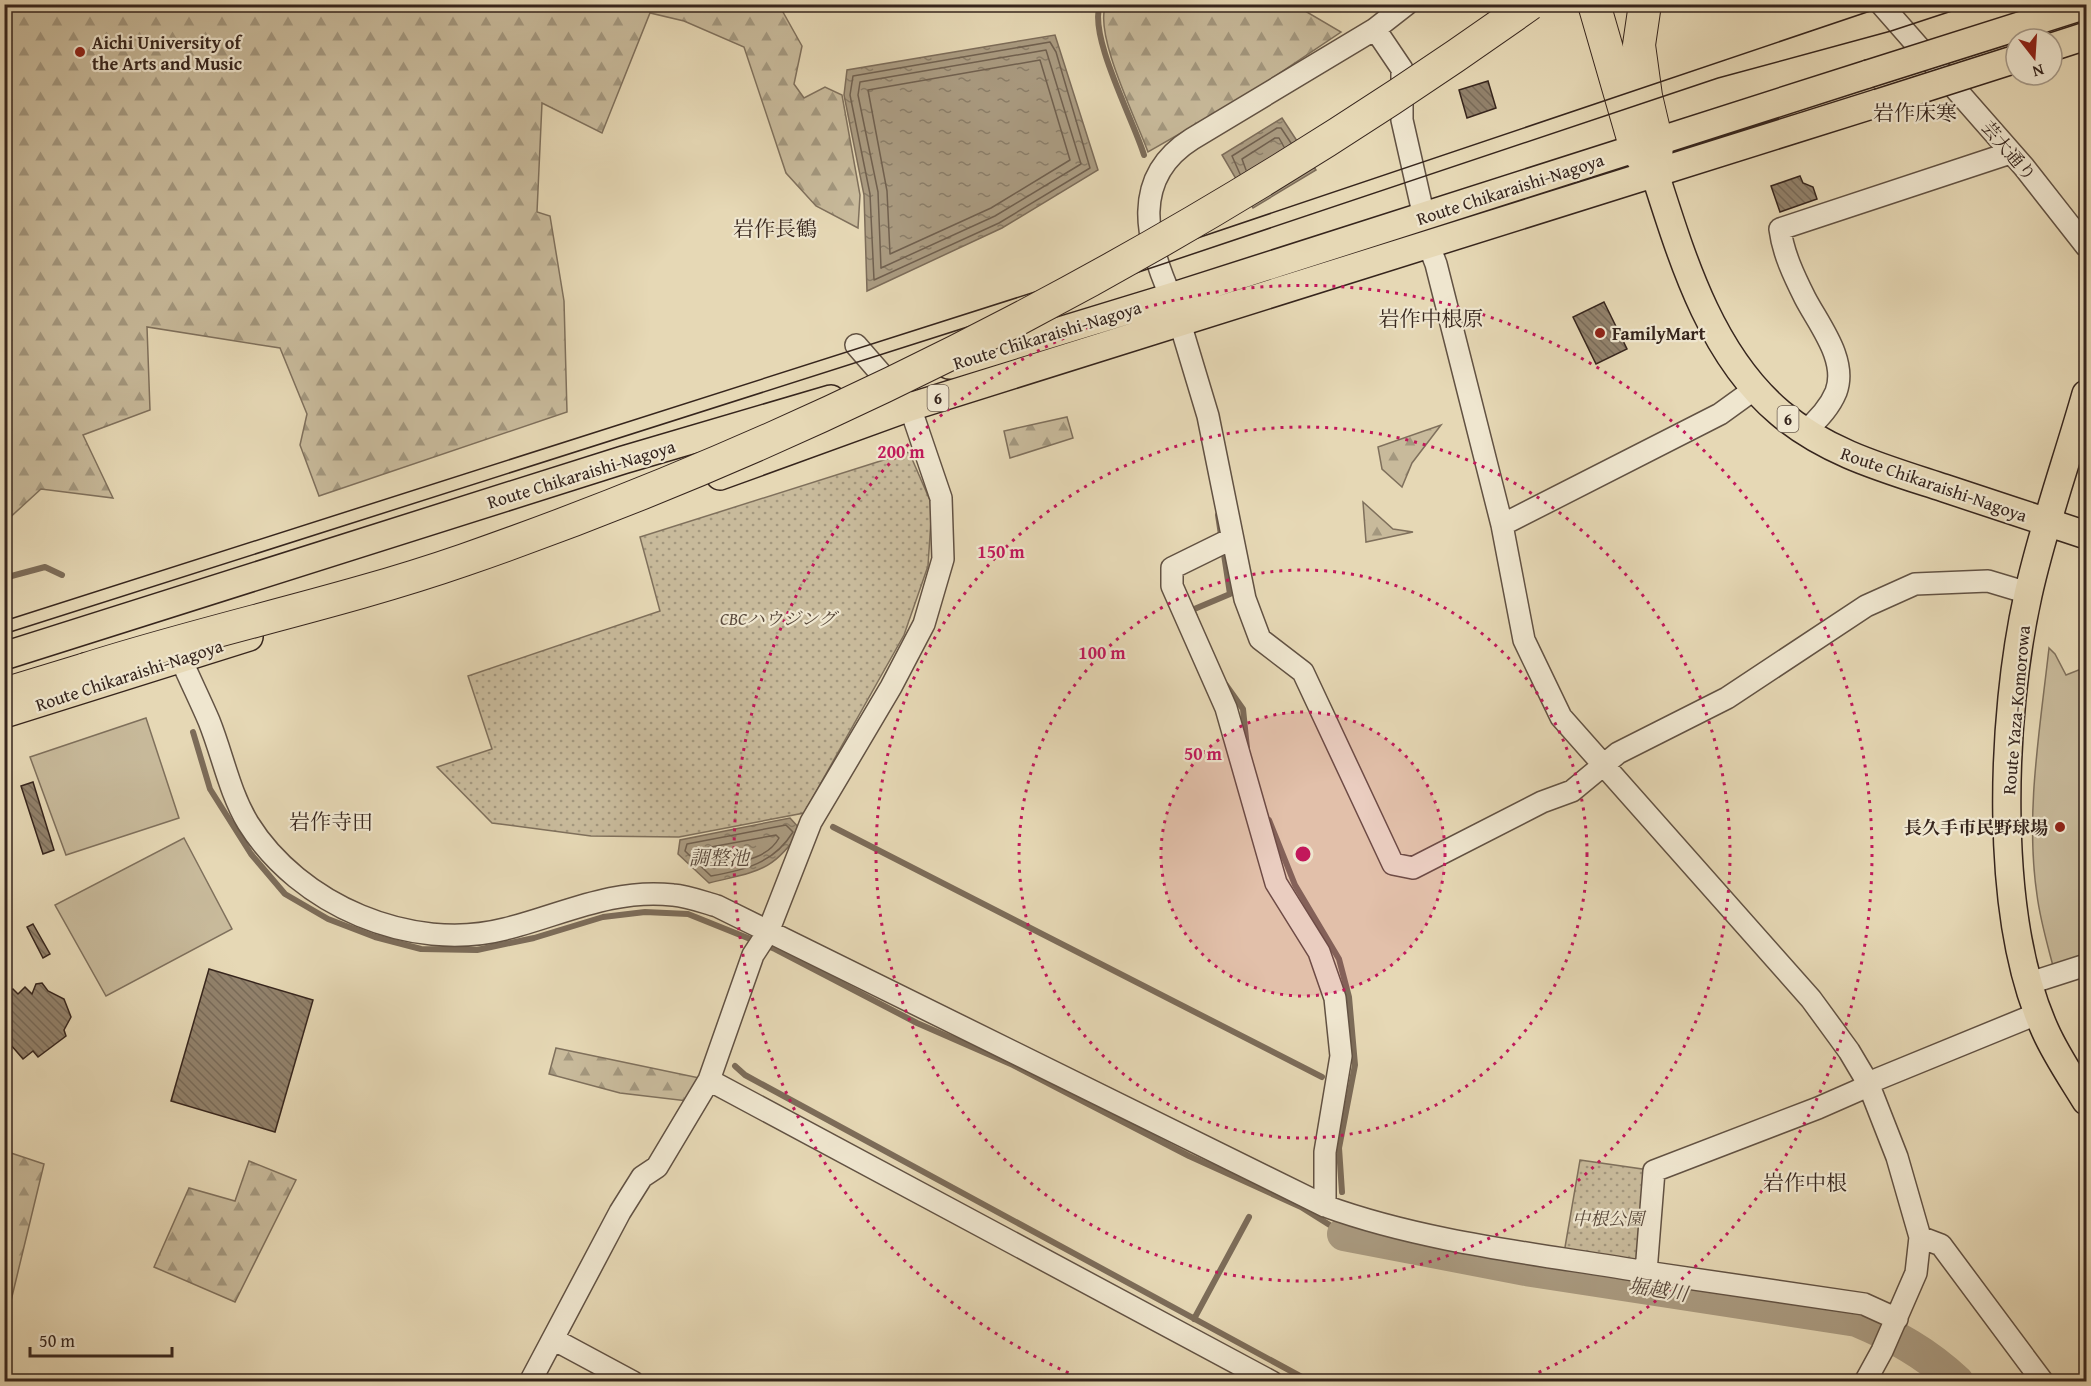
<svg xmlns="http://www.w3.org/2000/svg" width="2091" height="1386" font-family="'Gentium Book Plus','Noto Serif JP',serif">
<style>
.forest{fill:url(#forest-firs);stroke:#7f705c;stroke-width:1.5}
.park{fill:url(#park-dots);stroke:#7f705c;stroke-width:1.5}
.pitch{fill:#c8ba9b;stroke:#7f705c;stroke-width:1.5}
.water{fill:url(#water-ripples);stroke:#7c6c59;stroke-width:1.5}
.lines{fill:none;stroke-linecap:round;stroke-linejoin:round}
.shore{stroke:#70604f;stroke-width:1.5}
.stream{stroke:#7c6c59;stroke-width:6}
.river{stroke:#aa9b81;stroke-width:34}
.building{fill:url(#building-back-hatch);stroke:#36251d;stroke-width:1.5}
.minor-casing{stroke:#625243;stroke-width:24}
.major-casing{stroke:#36251d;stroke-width:30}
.highway-casing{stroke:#36251d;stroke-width:34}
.minor{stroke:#efe6cf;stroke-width:21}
.major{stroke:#e6d8b5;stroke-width:27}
.highway{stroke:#e6d8b5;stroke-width:32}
.tram{stroke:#36251d;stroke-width:1.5}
.major-bridge-casing{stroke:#36251d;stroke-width:30;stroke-linecap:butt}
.highway-bridge-casing{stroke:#36251d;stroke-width:34;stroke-linecap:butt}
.major-bridge{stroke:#e6d8b5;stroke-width:27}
.highway-bridge{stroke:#e6d8b5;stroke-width:32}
.ring{fill:none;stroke:#c2185b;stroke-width:3;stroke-dasharray:3 6}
.poi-dot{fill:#8f2418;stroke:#efe6cf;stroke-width:2}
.labels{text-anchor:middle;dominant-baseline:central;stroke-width:4.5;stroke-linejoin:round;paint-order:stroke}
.shield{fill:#efe6cf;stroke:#6e5f52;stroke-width:1.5}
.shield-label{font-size:16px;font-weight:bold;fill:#36251d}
.poi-label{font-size:18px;font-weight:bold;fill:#36251d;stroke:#efe6cf;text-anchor:start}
.street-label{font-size:18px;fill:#36251d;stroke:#efe6cf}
.park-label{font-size:18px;font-style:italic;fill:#5a4a3c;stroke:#efe6cf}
.water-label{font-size:20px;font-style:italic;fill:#59483b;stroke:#efe6cf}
.quarter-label{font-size:21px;fill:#36251d;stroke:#efe6cf}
.centre{fill:#c2185b;stroke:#efe6cf;stroke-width:3}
.ring-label{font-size:18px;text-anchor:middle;font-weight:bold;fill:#c2185b;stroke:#efe6cf;stroke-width:4.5;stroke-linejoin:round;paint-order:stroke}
</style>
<defs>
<pattern id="forest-firs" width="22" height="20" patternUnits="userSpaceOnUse" patternTransform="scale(1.5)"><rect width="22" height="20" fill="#c8ba9b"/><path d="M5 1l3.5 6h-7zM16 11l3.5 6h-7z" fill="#a3977e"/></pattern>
<pattern id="park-dots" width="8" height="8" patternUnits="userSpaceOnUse" patternTransform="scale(1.5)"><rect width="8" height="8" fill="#c8ba9b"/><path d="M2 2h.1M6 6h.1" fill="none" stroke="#a3977e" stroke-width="1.8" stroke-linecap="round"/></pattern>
<pattern id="water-ripples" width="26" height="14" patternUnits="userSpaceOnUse" patternTransform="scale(1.5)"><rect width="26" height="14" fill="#aa9b81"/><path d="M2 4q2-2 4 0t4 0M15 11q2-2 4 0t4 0" fill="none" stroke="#8b7e69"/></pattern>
<pattern id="building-back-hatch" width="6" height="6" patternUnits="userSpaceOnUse" patternTransform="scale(1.5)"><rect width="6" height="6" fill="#92826c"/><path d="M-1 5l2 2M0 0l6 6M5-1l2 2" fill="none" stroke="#786a58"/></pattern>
</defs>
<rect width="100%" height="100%" fill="#e6d8b5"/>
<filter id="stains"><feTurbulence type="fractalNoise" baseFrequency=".00333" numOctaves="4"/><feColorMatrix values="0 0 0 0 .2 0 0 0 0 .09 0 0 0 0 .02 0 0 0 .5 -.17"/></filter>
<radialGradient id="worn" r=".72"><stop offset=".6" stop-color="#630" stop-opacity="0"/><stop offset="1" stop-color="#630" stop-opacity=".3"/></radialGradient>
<path class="forest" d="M 5,4 L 779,5 L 802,46 L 794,84 L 804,98 L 825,87 L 842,95 L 860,195 L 858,228 L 816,206 L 786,173 L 744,47 L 684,21 L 650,13 L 602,133 L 542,103 L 537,212 L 550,216 L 564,301 L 567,412 L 319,496 L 300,445 L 307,414 L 280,348 L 147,327 L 150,410 L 83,435 L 113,498 L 41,489 L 5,522 Z
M 1106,5 L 1295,5 L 1341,32 L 1244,97 L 1148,152 C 1137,121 1093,33 1106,5 Z
M 1067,417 L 1073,438 L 1010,458 L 1004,431 Z
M 1441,425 L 1412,463 L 1402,487 L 1382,469 L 1378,447 Z
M 1363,502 L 1393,529 L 1413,532 L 1366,542 Z
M 556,1048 L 709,1080 L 696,1102 L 620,1093 L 549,1074 Z
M 5,1151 L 44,1164 L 9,1309 L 4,1308 Z
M 249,1161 L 296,1180 L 235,1302 L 154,1267 L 189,1188 L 235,1201 Z"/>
<path class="park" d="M 909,452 L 932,505 L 928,566 L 904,635 L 804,813 L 679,837 L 591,836 L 492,823 L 437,767 L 492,749 L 468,676 L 660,611 L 640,537 Z
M 1580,1160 L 1649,1170 L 1643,1266 L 1564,1253 Z"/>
<path class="pitch" d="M 2049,648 L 2055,654 L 2066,675 L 2086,667 L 2086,955 L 2053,966 C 2047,943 2040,919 2037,895 C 2025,814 2040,729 2049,648 Z
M 146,718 L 179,818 L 66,855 L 30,757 Z
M 184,838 L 232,929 L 106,996 L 55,905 Z"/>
<path class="water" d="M 1055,35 L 1098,170 L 1002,228 L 867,291 L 864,195 L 844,95 L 847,70 Z
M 1282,118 L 1316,170 L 1253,208 L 1222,155 Z
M 790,818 L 801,830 C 772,873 757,871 709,883 L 678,854 L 680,840 Z"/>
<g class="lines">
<path class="shore" d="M 1050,42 L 1056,52 L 1090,168 L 999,223 L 874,280 L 870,194 L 850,95 L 853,76 Z
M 1046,50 L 1081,164 L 995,216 L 881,268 L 878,192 L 858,95 L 860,82 Z
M 1040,60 L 1070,160 L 991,208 L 890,254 L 887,191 L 868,90 Z
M 1246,170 L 1242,159 L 1275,138 L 1279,138 L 1284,147
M 1240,174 L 1232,156 L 1277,128 L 1281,128 L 1291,143
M 786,825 L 793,832 C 774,863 745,870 711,876 L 685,851 L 687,844 Z
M 776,835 L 779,838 C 767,860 737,862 714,868 L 698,853 L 700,849 Z"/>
<path class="stream" d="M 1100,4 C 1088,36 1134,121 1144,155
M 4,578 L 45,567 L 62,575
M 1195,616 L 1192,610 L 1230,594 L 1218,515
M 1226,685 L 1243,709 L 1247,748
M 193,732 L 210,789 L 251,854 L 285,894 L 328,919 L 375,937 L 421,949 L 477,950 L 534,938 L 603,917 L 645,912 L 688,914 L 775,949 L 917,1023 L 1013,1065 L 1189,1156 L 1301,1207 L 1344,1234
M 1269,820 L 1295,885 L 1339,959 L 1349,997 L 1355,1065 L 1339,1148 L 1342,1192
M 833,827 L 1322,1077
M 735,1066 L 745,1075 L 1311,1382
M 1194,1319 L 1249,1217"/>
<path class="river" d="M 1344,1234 L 1526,1269 L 1857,1320 C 1895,1336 1926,1353 1957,1382"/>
</g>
<path class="building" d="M 1488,81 L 1496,108 L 1467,118 L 1459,90 Z
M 1800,176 L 1803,183 L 1813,187 L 1817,199 L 1780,212 L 1771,186 Z
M 1604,302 L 1627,349 L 1596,364 L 1573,317 Z
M 33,782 L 54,850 L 43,854 L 21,786 Z
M 33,924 L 50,954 L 43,958 L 27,927 Z
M 209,969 L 313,1000 L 275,1132 L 171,1101 Z
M 42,983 L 48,991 L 64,999 L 71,1017 L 64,1030 L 66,1036 L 38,1057 L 33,1051 L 23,1059 L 4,1037 L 4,995 L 6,990 L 13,989 L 18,994 L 25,987 L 32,994 L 36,984 Z"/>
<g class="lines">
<defs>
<path id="minor" d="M 1881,4 L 2024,167 L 2086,246
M 1375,29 L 1402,69 L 1402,120 L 1424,217
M 1429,246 L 1436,264 L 1502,525 L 1524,640 L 1561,717 L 1811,999 L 1849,1051 L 1868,1083 L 1897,1157 L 1920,1237 L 1916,1273 L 1882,1351 L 1865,1382
M 1171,297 C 1146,241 1130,178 1192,139 L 1375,29 L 1407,4
M 1180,323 L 1208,416 L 1245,599 L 1260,639 L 1303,672 L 1393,864 L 1413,868 L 1542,802 L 1572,791 L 1618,753 L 1727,698 L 1866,606 L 1915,584 L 1988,581 L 2028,593
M 1804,432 C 1817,421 1829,409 1836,392 C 1848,360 1819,325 1805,298 C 1794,276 1783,253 1780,229 L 2010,153
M 1502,525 L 1720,414 L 1756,388
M 1231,539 L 1172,568 L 1172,586 L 1226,708 L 1276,883 L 1319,952 L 1335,998 L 1341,1056 L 1325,1152 L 1325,1206
M 181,659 C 190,680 200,700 209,721 C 223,756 229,791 248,823 C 299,905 411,953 505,929 C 561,915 613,888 673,895 C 687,896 703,902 717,906 L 1325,1206 C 1427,1243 1540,1254 1646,1272
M 2030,983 L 2086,965
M 709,1080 L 1272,1382
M 1920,1237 L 1941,1245 L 2043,1382
M 1897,1319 L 1864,1304 L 1646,1272 L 1654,1171 L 1818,1108 L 1859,1090 L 1868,1083 L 2039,1013
M 553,1339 L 633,1382
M 530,1382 L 620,1212 L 642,1177 L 657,1167 L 709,1080 L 753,955 L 768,932 L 811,822 L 891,687 L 924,624 L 943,559 L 941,498 L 910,407 L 856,345"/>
<path id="major" d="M 2052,47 L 2086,36
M 1655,174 C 1682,258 1710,354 1780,413 C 1827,453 1886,469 1944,488 C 1991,504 2039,519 2086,535
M 949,365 L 1171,297 L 1868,74
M 2086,394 C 2067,461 2043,527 2028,595 C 2001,717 1993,915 2045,1030 C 2056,1055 2072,1078 2086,1101
M 720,476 L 910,407 L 1878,103
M 4,656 L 623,460 L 831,399
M 4,714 L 249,637"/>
<path id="highway" d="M 1594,4 L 1636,149 L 1655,174
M 1645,4 L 1639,45 L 1646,96 L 1657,143 L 1655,174
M 4,694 L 86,669"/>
</defs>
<use href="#minor" class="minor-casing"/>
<use href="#major" class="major-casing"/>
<use href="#highway" class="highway-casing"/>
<use href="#minor" class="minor"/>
<use href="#major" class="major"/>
<use href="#highway" class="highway"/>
<path class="tram" d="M 4,621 L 1085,276 L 1891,4
M 4,634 L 1115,280 L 1718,78 L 1891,31 L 1973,4"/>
<defs>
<path id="major-bridge" d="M 1868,74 L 2086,5
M 1878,103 L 2016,59"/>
<path id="highway-bridge" d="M 86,669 C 211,629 340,603 464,560 C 844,428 1203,237 1530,4"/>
</defs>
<use href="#major-bridge" class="major-bridge-casing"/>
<use href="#highway-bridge" class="highway-bridge-casing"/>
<use href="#major-bridge" class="major-bridge"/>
<use href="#highway-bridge" class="highway-bridge"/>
</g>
<circle cx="1303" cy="854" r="142" fill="#c2185b" fill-opacity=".12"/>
<g class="ring">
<circle cx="1303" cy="854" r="142"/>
<circle cx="1303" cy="854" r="284"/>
<circle cx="1303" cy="854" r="427"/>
<path d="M1085 1380A569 569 0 1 1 1521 1380"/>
</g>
<g class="poi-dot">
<circle cx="80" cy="52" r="6"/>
<circle cx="1600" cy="333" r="6"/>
<circle cx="2060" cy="827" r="6"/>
</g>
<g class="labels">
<g class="shield">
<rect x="927.5" y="385" width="21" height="26" rx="4.5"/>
<rect x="1777.5" y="406" width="21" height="26" rx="4.5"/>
</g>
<g class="shield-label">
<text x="938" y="398">6</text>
<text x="1788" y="419">6</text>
</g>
<g class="poi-label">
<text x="92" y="42">Aichi University of<tspan x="92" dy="21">the Arts and Music</tspan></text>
<text x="1612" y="333">FamilyMart</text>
<text x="2048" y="827" text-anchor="end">長久手市民野球場</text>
</g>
<g class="street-label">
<text transform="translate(2009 151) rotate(49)">芸大通り</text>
<text transform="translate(1510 189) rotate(-18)">Route Chikaraishi-Nagoya</text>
<text transform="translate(1047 335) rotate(-17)">Route Chikaraishi-Nagoya</text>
<text transform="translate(581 474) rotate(-17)">Route Chikaraishi-Nagoya</text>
<text transform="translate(1934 484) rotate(19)">Route Chikaraishi-Nagoya</text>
<text transform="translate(129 675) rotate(-18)">Route Chikaraishi-Nagoya</text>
<text transform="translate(2016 710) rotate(-85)">Route Yaza-Komorowa</text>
</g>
<g class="park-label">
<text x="778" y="618">CBCハウジング</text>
<text x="1608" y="1218">中根公園</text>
</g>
<g class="water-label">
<text x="719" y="857">調整池</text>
<text transform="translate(1658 1289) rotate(9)">堀越川</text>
</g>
<g class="quarter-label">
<text x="1915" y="112">岩作床寒</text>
<text x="775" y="228">岩作長鶴</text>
<text x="1431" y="318">岩作中根原</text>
<text x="331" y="821">岩作寺田</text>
<text x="1805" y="1182">岩作中根</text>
</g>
</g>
<circle cx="1303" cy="854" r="9" class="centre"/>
<g class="ring-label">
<text x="901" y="458">200 m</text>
<text x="1001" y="558">150 m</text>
<text x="1102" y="659">100 m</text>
<text x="1203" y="760">50 m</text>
</g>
<rect width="2091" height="1386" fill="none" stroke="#e6d8b5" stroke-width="24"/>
<rect x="6" y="6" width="2079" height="1374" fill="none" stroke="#36251d" stroke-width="3"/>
<rect x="12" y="12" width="2067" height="1362" fill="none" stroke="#36251d" stroke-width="1.5"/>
<g transform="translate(2034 57) rotate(163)"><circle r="28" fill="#efe6cf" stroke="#a59988" stroke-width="1.5"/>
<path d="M0-4.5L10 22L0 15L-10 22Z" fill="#8f2418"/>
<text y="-9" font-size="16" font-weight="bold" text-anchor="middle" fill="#36251d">N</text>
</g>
<path d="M30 1347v9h142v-9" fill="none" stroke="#36251d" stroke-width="3"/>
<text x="39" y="1347" font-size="18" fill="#36251d" stroke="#efe6cf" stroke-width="4.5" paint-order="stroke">50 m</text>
<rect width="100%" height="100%" filter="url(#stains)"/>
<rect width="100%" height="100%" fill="url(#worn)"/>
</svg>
